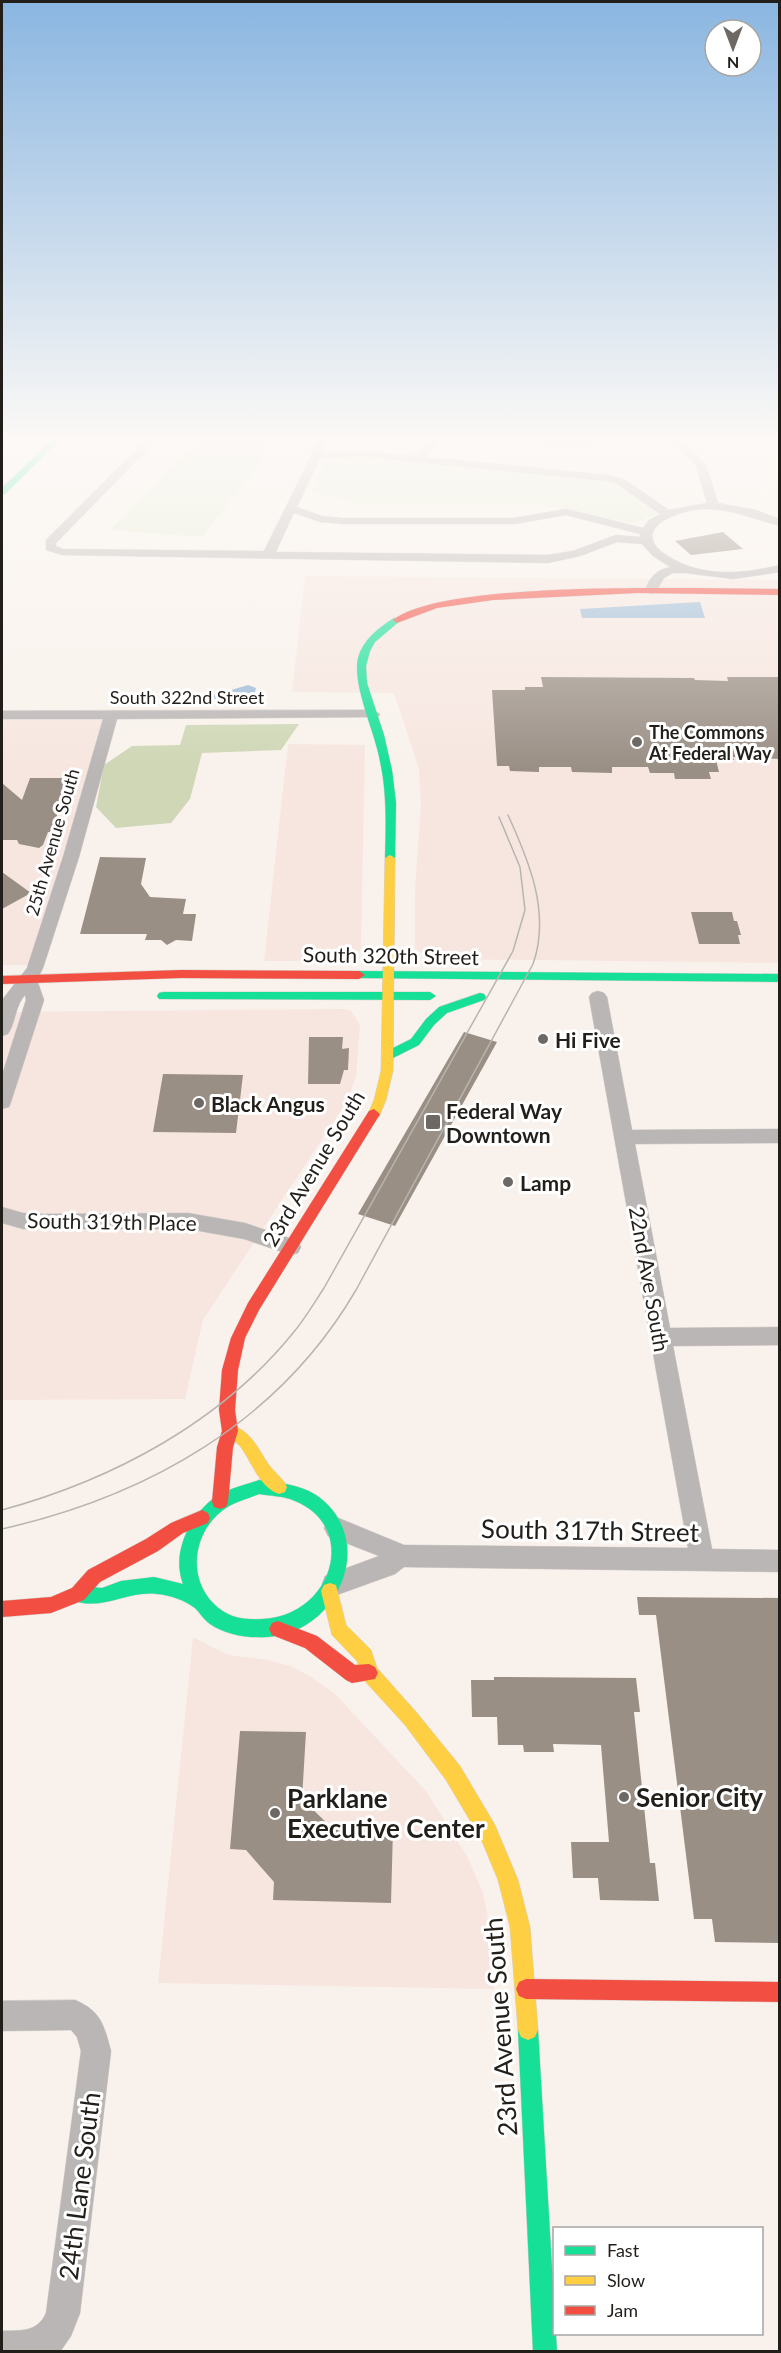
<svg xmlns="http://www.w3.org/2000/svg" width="781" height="2353" font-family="Lato,sans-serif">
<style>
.commercial{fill:#f7e6e0}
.green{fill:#e7ecd5}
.forest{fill:#cfd7b6}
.water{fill:#9dbad6}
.building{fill:#9a8f85}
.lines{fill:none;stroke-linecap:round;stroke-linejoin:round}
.street-casing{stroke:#d6d0cb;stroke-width:1}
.fast-casing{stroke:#d6d0cb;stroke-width:1}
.slow-casing{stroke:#d6d0cb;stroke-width:1}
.jam-casing{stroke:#d6d0cb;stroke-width:1}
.street{fill:#bbb6b6;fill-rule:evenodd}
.fast{fill:#16e098;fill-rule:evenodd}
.slow{fill:#ffcf43;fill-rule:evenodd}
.jam{fill:#f24e42;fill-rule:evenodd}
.tram{stroke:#b8b4b0;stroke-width:1.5}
.poi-dot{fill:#6d6864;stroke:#fff;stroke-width:2}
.labels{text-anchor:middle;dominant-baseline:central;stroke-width:6;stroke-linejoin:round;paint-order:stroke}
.far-street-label{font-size:18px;fill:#221e1a;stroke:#fff}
.far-poi-label{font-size:18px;font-weight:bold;fill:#221e1a;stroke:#fff;text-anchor:start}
.street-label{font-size:21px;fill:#221e1a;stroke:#fff}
.poi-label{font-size:21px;font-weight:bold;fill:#221e1a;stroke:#fff;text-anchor:start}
.near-street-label{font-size:26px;fill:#221e1a;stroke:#fff}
.near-poi-label{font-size:26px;font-weight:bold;fill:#221e1a;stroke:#fff;text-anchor:start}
</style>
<rect width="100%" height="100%" fill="#f9f2ec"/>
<path class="commercial" d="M 305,576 L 779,580 L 779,963 L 433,959 L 415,949 L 415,889 L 421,805 L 419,770 L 414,753 L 394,693 L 292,692 Z
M 2,715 L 111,715 L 37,965 L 2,965 Z
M 288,744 L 365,745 L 361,949 L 355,956 L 345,961 L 264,961 Z
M 344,1009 L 351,1011 L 360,1025 L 356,1077 L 346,1103 L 203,1320 L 185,1399 L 2,1400 L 2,1012 Z
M 193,1637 L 228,1655 L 268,1660 L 291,1666 L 311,1677 L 334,1693 L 426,1791 L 468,1858 L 483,1893 L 490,1928 L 495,1985 L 493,1989 L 158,1983 Z"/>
<path class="green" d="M 198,440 L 266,440 L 263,459 L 202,537 L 110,530 Z
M 362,458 L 602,480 L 616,483 L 659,513 L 633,524 L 534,503 L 361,504 L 311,492 L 325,460 Z"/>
<path class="forest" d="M 299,724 L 281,750 L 202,753 L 190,799 L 171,823 L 116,828 L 96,807 L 104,765 L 132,746 L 180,745 L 186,725 Z"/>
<path class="water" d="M 700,602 L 705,618 L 582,618 L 580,609 Z
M 248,685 L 256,688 L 254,696 L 251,699 L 219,700 L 213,698 L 214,695 Z"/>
<path class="building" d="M 723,532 L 743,549 L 691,555 L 675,541 Z
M 541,677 L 694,678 L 695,680 L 728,681 L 727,677 L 780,677 L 780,759 L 733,757 L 734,760 L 716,760 L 719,772 L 709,772 L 711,779 L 675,779 L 674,773 L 650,773 L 648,767 L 612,767 L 612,773 L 572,772 L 571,767 L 539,767 L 539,772 L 510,771 L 509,766 L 497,766 L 492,690 L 525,690 L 525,687 L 543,687 Z
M 30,778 L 66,778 L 53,832 L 48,832 L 43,845 L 39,848 L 19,844 L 17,840 L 2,840 L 2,783 L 22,800 Z
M 100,857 L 146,858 L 141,884 L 150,897 L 186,899 L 183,914 L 196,914 L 192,941 L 176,940 L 167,945 L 161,940 L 145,940 L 147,934 L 80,934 Z
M 2,872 L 31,893 L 2,909 Z
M 691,912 L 732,912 L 734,921 L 737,921 L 741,935 L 738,935 L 740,944 L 699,944 Z
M 464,1032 L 497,1042 L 395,1226 L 358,1214 Z
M 309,1037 L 343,1037 L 342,1049 L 349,1048 L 348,1070 L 344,1070 L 340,1084 L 308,1084 Z
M 163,1074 L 243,1075 L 236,1133 L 153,1132 Z
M 637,1597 L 780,1598 L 780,1943 L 715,1942 L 712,1919 L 694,1919 L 656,1615 L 639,1615 Z
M 494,1677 L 636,1678 L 640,1712 L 634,1712 L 650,1863 L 655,1863 L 659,1901 L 600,1900 L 598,1878 L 573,1878 L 571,1842 L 609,1842 L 601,1745 L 553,1744 L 554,1752 L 524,1752 L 523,1745 L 498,1745 L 497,1717 L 472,1717 L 471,1680 L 494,1680 Z
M 240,1731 L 306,1732 L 302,1799 L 331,1827 L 393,1829 L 391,1903 L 273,1900 L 274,1882 L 246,1850 L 230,1849 Z"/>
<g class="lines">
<defs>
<path id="street" d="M 146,440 L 157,440 L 56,543 L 56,546 L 63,549 L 264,551 L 311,456 L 316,440 L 326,440 L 322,453 L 365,451 L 417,456 L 428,440 L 438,440 L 427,457 L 607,475 L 624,479 L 669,510 L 707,503 L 696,466 L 672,440 L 683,440 L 706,465 L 718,503 L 756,510 L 780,519 L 780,526 C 743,516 709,499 671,517 C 662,521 655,525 652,535 C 653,546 660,551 668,556 C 702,578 743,574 780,565 L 780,572 L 733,579 L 685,573 L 673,573 L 664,578 L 655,593 L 651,594 L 645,590 C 650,577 656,570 670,567 L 653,556 L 642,544 L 617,542 L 580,556 L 548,563 L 62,555 L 46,550 L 46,540 ZM 365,457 L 607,481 L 616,483 L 660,514 L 649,520 L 643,528 L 566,509 L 514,518 L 343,518 L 322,516 L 297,507 L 320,459 ZM 294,513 L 320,522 L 343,524 L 514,524 L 566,515 L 640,534 L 640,537 L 616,535 L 573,551 L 548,555 L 276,552 Z
M 532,440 L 598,440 C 583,450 555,444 537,443 Z
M 373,710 L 380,714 L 378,717 L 117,719 L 79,857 L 43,968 L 37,980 L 44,1000 L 11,1102 L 9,1107 L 2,1109 L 2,1075 L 26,1000 L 25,995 C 15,1006 16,1022 8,1034 L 2,1036 L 2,1000 L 27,968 L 63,857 L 103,719 L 2,719 L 2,711 Z
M 598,991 L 604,993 L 607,997 L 632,1130 L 780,1129 L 780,1143 L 635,1144 L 670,1328 L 780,1327 L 780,1345 L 673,1346 L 712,1549 L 780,1550 L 780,1572 L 404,1567 L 395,1574 L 334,1596 L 325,1592 L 322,1584 L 325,1576 L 379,1556 L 328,1536 L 324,1528 L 328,1520 L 336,1517 L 404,1545 L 688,1548 L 589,997 L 592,993 Z
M 2,1207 L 23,1213 L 43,1214 L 188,1213 L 245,1223 L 298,1241 L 301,1247 L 298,1253 L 291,1255 L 244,1239 L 188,1229 L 23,1229 L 2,1223 Z
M 75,2000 C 101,2011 104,2025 111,2051 L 80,2313 L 71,2336 L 60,2352 L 2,2352 L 2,2331 C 21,2330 37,2333 46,2313 L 81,2051 L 77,2037 L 71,2030 L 2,2031 L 2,2001 Z"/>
<path id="fast" d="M 52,440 L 60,440 L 5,494 L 2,494 L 2,488 Z
M 394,618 L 401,620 L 375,642 L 370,651 L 366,666 L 367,683 L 384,735 L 392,770 L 396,803 L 395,858 L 390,861 L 385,858 C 386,826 387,793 380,761 C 375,732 352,685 358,658 C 363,640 378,628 394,618 Z
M 359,971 L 780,974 L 780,982 L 355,978 L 353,975 Z
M 163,992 L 430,992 L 436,996 L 430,1000 L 159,999 L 157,996 L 159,993 Z
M 480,993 L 484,994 L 486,997 L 484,1000 L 447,1013 L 434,1025 L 419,1045 L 393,1058 L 385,1058 L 383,1055 L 385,1052 L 411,1039 L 426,1019 L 439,1007 Z
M 259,1480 C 278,1483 299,1484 316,1495 C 376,1536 343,1625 276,1636 C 255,1639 229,1637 210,1624 C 204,1620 200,1613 195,1608 C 184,1600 170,1595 157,1594 C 127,1590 102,1612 72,1600 L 69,1594 L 72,1588 L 78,1586 L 102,1588 L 121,1581 L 154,1577 L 183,1584 C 171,1552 190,1516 215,1497 C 227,1489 246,1485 259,1480 ZM 259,1494 C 271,1496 284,1496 295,1501 C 359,1527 333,1615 263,1619 C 242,1620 228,1618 213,1603 C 185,1574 195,1526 229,1506 C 238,1501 250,1498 259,1494 Z
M 528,2020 L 535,2023 L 538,2030 L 557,2352 L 533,2352 L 518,2030 L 521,2023 Z"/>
<path id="slow" d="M 390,855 L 395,858 L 393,1071 L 386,1100 L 379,1117 L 374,1119 L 368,1114 L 374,1100 L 381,1071 L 385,858 Z
M 230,1424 C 253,1433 256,1446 269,1465 C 275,1473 283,1478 287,1487 L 285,1492 L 279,1494 C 259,1487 252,1462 240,1446 C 235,1440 226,1439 222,1431 L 224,1426 Z
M 330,1583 L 336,1585 L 346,1625 L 371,1650 L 377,1668 L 417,1713 L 460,1766 L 495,1825 L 518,1880 L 530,1927 L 538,2030 L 535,2037 L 528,2040 L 521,2037 L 518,2030 L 510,1927 L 498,1880 L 481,1839 L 446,1780 L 405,1725 L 363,1679 L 357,1661 L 332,1635 L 321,1591 L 324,1585 Z"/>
<path id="jam" d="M 694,588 L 780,589 L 780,595 L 638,593 L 493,600 L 437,608 L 397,623 L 393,620 C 437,585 633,588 694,588 Z
M 181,970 L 359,971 L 365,975 L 359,979 L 181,978 L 2,984 L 2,976 Z
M 374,1109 L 380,1114 L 259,1310 L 245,1338 L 238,1370 L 235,1410 L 238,1431 L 233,1447 L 228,1502 L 226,1507 L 220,1509 L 214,1507 L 212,1502 L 217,1447 L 222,1431 L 219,1410 L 222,1370 L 231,1338 L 248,1303 L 369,1111 Z
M 202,1510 L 208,1513 L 210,1518 L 208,1523 L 183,1533 L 158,1551 L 100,1582 L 84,1600 L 51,1613 L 2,1617 L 2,1601 L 51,1597 L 72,1588 L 88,1570 L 146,1539 L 171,1523 Z
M 278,1621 L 317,1636 L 355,1665 L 369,1664 L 375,1667 L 378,1673 L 375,1679 L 352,1683 L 346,1680 L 305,1648 L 272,1635 L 269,1629 L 272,1623 Z
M 526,1979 L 780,1982 L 780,2002 L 526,1999 L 519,1996 L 516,1989 L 519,1982 Z"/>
</defs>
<use href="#street" class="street-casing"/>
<use href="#fast" class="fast-casing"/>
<use href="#slow" class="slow-casing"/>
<use href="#jam" class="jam-casing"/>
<use href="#street" class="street"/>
<use href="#fast" class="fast"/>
<use href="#slow" class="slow"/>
<use href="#jam" class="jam"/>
<path class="tram" d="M 2,1510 C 112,1480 220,1423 293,1333 C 305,1319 314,1303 324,1288 L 513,951 L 525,910 L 520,867 L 499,817
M 2,1529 C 148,1496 279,1422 356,1290 L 533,964 C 551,913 529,861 508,815"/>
</g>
<linearGradient id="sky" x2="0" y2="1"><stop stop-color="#8ab6e1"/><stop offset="0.57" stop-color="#fcf9f6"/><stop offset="1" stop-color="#fcf9f6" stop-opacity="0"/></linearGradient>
<rect width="781" height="769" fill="url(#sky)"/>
<g class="poi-dot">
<circle cx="637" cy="742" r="6"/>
<circle cx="543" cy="1039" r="6"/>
<circle cx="199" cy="1103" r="6"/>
<rect x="425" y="1114" width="16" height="16" rx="3"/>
<circle cx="508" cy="1182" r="6"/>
<circle cx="624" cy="1797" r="6"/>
<circle cx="275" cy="1813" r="6"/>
</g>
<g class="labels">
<g class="far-street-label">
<text x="187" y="697">South 322nd Street</text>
<text transform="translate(52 842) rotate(-74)">25th Avenue South</text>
</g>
<g class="far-poi-label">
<text x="649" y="732">The Commons<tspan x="649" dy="21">At Federal Way</tspan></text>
</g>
<g class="street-label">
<text transform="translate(391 955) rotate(1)">South 320th Street</text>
<text transform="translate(313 1168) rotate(-59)">23rd Avenue South</text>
<text transform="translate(112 1221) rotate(1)">South 319th Place</text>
<text transform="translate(650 1279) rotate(80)">22nd Ave South</text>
</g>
<g class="poi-label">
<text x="555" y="1039">Hi Five</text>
<text x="211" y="1103">Black Angus</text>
<text x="446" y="1110">Federal Way<tspan x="446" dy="24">Downtown</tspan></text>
<text x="520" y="1182">Lamp</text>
</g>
<g class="near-street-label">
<text transform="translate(590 1530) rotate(1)">South 317th Street</text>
<text transform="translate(500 2027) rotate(-94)">23rd Avenue South</text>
<text transform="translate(79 2186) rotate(-83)">24th Lane South</text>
</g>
<g class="near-poi-label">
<text x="636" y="1797">Senior City</text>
<text x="287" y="1798">Parklane<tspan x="287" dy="30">Executive Center</tspan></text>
</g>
</g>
<rect width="781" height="2353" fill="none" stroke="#221e1a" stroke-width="6"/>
<rect x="553" y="2227" width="210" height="108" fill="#ffffff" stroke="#a7a5a3" stroke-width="1.5"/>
<rect x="565" y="2246" width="30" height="9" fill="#16e098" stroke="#a7a5a3" stroke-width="1.5"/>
<text x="607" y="2257" font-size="18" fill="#221e1a">Fast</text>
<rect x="565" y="2276" width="30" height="9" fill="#ffcf43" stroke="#a7a5a3" stroke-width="1.5"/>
<text x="607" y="2287" font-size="18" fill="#221e1a">Slow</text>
<rect x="565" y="2306" width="30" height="9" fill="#f24e42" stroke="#a7a5a3" stroke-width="1.5"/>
<text x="607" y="2317" font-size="18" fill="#221e1a">Jam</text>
<g transform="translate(733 48) rotate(180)"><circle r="28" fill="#ffffff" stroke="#a7a5a3" stroke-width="1.5"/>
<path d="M0-4.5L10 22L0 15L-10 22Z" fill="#6d6864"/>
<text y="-9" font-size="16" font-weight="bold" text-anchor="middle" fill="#221e1a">N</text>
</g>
</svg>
